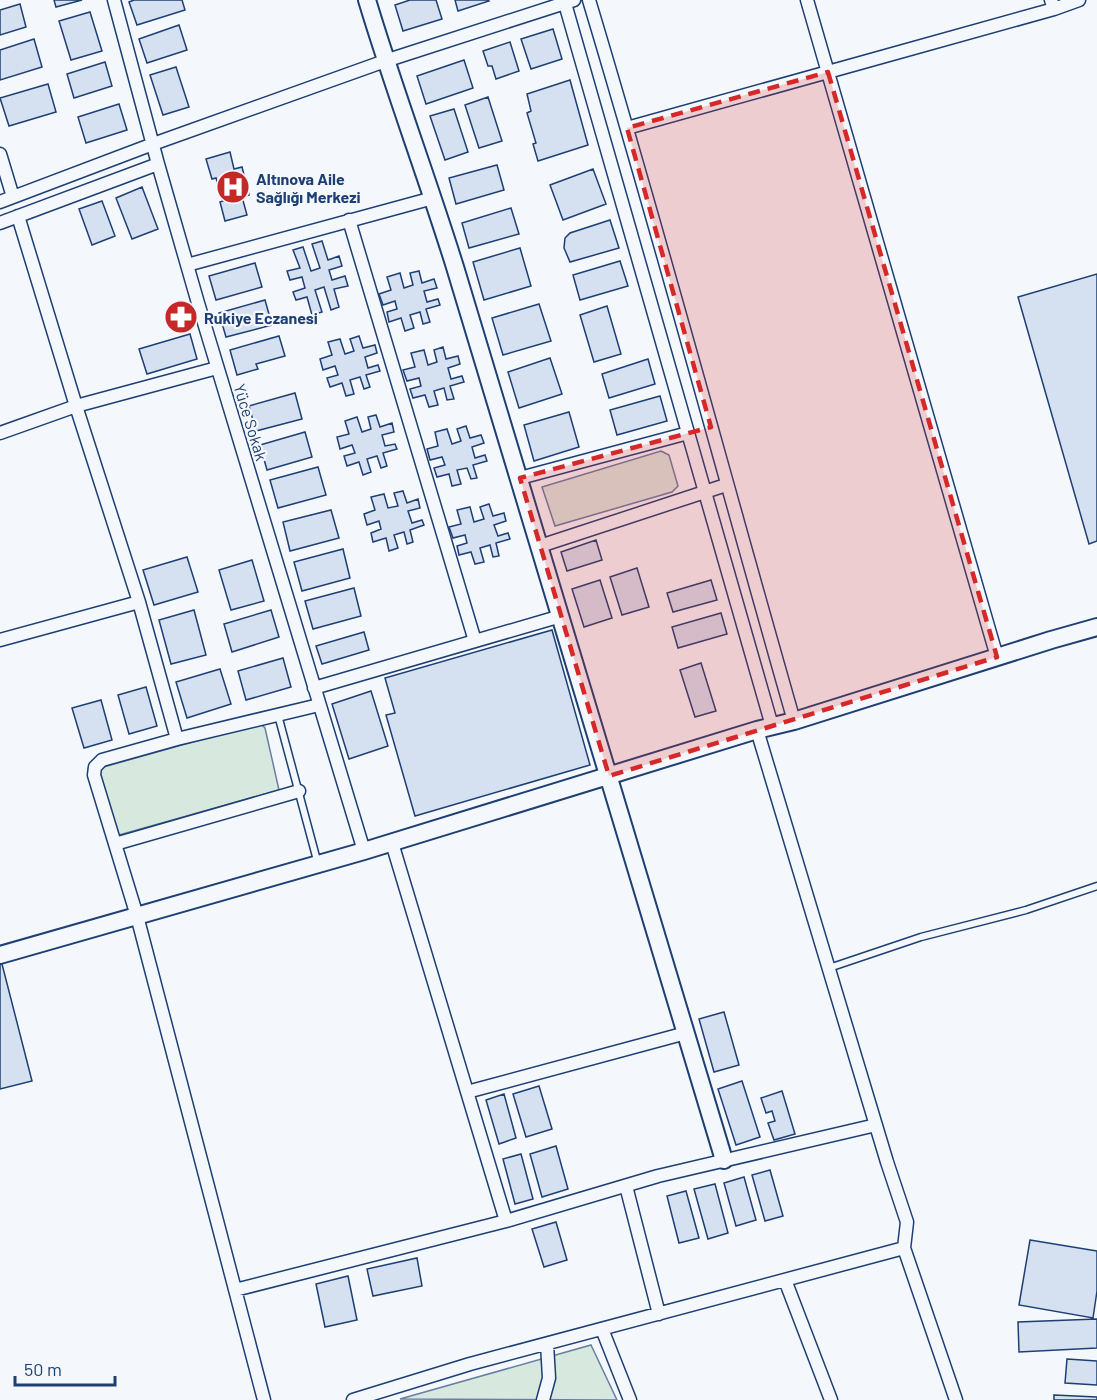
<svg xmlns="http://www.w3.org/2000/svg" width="1097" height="1400" font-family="Barlow,sans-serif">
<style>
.green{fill:#d7e8df;stroke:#687fa3;stroke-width:1.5}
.building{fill:#d5e0f0;stroke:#1d3f73;stroke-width:1.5}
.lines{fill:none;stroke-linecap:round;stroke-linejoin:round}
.lane-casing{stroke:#1d3f73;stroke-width:9}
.street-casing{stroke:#1d3f73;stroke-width:15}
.secondary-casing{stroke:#1d3f73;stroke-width:20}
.lane{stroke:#f4f7fb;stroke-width:6}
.street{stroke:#f4f7fb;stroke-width:12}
.secondary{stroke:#f4f7fb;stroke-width:16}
.marked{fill:#d62828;fill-opacity:0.2;stroke:#d62828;stroke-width:4.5;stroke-dasharray:12 8;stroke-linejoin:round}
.labels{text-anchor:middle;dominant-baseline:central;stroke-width:4.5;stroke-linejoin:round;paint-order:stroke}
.poi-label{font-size:16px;font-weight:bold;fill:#1d3f73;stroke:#f4f7fb;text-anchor:start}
.street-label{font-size:16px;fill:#1d3f73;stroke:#f4f7fb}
</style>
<rect width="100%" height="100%" fill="#f4f7fb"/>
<path class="green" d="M 661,451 L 669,455 L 678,486 L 672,492 L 555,526 L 542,487 Z
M 260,723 L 265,728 L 279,790 L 119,835 L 114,832 L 99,773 L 100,768 Z
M 591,1345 L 617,1400 L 400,1399 Z"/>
<path class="building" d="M 54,0 L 82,0 L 56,7 Z
M 134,0 L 182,0 L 185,10 L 137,25 L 129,2 Z
M 410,0 L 436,0 L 442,19 L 403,31 L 395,5 Z
M 455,0 L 488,0 L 489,1 L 458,11 Z
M 20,4 L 26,27 L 0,35 L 0,10 Z
M 90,12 L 102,51 L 71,60 L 59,21 Z
M 179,25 L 187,50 L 147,63 L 139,39 Z
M 553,29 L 562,59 L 531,69 L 521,39 Z
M 34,39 L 42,67 L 0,80 L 0,50 Z
M 510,42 L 519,71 L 496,79 L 492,66 L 488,66 L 483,51 Z
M 464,60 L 473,88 L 426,104 L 417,76 Z
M 105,62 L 112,86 L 74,98 L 67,74 Z
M 176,67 L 189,107 L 163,115 L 150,75 Z
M 570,80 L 588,145 L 538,161 L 533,144 L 536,143 L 527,113 L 531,111 L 527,94 Z
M 48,84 L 56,112 L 9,126 L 0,98 Z
M 488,97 L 502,141 L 479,148 L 465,105 Z
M 119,104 L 127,130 L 86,143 L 78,117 Z
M 454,109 L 468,152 L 445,160 L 430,116 Z
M 230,152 L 234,169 L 242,167 L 249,195 L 242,197 L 247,215 L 225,221 L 220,202 L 223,201 L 216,178 L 212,179 L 206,159 Z
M 497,165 L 504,190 L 456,204 L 449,178 Z
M 593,169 L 606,204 L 563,220 L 550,185 Z
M 142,187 L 158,229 L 132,239 L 116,198 Z
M 102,201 L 115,236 L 92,245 L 79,209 Z
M 511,208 L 519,234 L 469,248 L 462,223 Z
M 610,220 L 619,248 L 570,262 L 564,248 L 565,238 L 570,233 Z
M 322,241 L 328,260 L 339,256 L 342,266 L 329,270 L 332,280 L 345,276 L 348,286 L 334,289 L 339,307 L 331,310 L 324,287 L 315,290 L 322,312 L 312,315 L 307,297 L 296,300 L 293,292 L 305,288 L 302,277 L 290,280 L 287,271 L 300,268 L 293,250 L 303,247 L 311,271 L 320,268 L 312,244 Z
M 520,248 L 531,286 L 484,300 L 473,262 Z
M 620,261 L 628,286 L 580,300 L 573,275 Z
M 255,263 L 262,287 L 216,300 L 209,276 Z
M 419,271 L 422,283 L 434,279 L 437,288 L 424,291 L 427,302 L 438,299 L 440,305 L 426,309 L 430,322 L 423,324 L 420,312 L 410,315 L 414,328 L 405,331 L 401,318 L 389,322 L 387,312 L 397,309 L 395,301 L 383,305 L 379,294 L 391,290 L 387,277 L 400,273 L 404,288 L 413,285 L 410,273 Z
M 1097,274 L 1097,541 L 1089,544 L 1018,297 Z
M 265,300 L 272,325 L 226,337 L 219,313 Z
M 539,304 L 551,341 L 503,355 L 492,318 Z
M 607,306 L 621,354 L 594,362 L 580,315 Z
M 190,334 L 197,359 L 147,374 L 139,349 Z
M 279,336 L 285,356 L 256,364 L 258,369 L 237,375 L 230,350 Z
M 359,336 L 363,348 L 375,345 L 377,353 L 365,357 L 368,368 L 378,365 L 380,371 L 366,375 L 370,387 L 364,389 L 360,377 L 350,380 L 354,394 L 346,396 L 342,383 L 330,387 L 327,378 L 338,375 L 335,366 L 323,370 L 320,359 L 332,355 L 328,342 L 340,339 L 345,354 L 354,351 L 350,339 Z
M 443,347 L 446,359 L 458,356 L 460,364 L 448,368 L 451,379 L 462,376 L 464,382 L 450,386 L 454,399 L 447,400 L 444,388 L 434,391 L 438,405 L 429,407 L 425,395 L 413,398 L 410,389 L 421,386 L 419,378 L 407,381 L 403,370 L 415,367 L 411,353 L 424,350 L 428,365 L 437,362 L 434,350 Z
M 550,358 L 562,394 L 519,408 L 508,372 Z
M 648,359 L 655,384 L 609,398 L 602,374 Z
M 295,393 L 302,419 L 256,431 L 249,406 Z
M 660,396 L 667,421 L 617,435 L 610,410 Z
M 569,412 L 579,447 L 534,461 L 524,425 Z
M 376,415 L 380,427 L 392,423 L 394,432 L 382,435 L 385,446 L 395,444 L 397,449 L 383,453 L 387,466 L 381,468 L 377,456 L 367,459 L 371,472 L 363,475 L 359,462 L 347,466 L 344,456 L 355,453 L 352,445 L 340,449 L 337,437 L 349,434 L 345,421 L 357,417 L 362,432 L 371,429 L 368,417 Z
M 466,426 L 470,438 L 481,435 L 484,443 L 472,447 L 475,458 L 485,455 L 487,461 L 473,465 L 477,478 L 471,479 L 467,468 L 457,470 L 461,484 L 452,486 L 449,474 L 437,477 L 434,468 L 445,465 L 442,457 L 430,460 L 427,449 L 438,446 L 435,432 L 447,429 L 452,444 L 461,441 L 457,429 Z
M 305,432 L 312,457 L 267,470 L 260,445 Z
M 318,467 L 326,495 L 278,508 L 270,480 Z
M 403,491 L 407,503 L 418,499 L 420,508 L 408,511 L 412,523 L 422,520 L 424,525 L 410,530 L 413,542 L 407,544 L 404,532 L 394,535 L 398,548 L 389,551 L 386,538 L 373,542 L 371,533 L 381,529 L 379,521 L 367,525 L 364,514 L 375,510 L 371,497 L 384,494 L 388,508 L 398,506 L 394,493 Z
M 489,504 L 493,516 L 504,513 L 506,521 L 494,525 L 498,536 L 508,533 L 510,539 L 496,543 L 499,556 L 493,557 L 490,545 L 480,548 L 484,562 L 475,564 L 471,552 L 459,555 L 457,546 L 467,543 L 465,535 L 453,538 L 449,527 L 461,524 L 457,510 L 470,507 L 474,522 L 484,519 L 480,507 Z
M 331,510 L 339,538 L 290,551 L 283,522 Z
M 596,540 L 602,560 L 567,571 L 561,552 Z
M 343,549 L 350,578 L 302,591 L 294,562 Z
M 187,557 L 198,592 L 154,605 L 143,570 Z
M 252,560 L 264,601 L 231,610 L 219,570 Z
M 637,568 L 649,607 L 622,615 L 610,577 Z
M 600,580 L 612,618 L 584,627 L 572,589 Z
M 711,580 L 717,600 L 673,612 L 667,593 Z
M 354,588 L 361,616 L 313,629 L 305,601 Z
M 194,610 L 206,655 L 171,664 L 159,620 Z
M 271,610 L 279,637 L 232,652 L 224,624 Z
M 721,613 L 727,634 L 678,648 L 672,627 Z
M 552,630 L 590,765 L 415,816 L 386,715 L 395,713 L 385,678 Z
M 364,632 L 369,650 L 322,664 L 316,646 Z
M 283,658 L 291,687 L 246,700 L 238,671 Z
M 701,663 L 716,711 L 695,717 L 680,670 Z
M 220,669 L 231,704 L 187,718 L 176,682 Z
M 146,687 L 157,726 L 129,734 L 118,695 Z
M 371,691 L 388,746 L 349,759 L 332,704 Z
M 101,700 L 112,740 L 84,748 L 72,708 Z
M 0,964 L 2,964 L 32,1081 L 0,1089 Z
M 724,1012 L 739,1065 L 714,1072 L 699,1019 Z
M 742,1081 L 760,1137 L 736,1145 L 718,1089 Z
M 539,1086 L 552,1129 L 526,1137 L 513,1094 Z
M 782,1091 L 795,1134 L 774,1140 L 768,1123 L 775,1121 L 772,1111 L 766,1113 L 761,1098 Z
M 504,1094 L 516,1138 L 499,1144 L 486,1100 Z
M 556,1146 L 568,1189 L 542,1197 L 530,1154 Z
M 521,1154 L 533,1199 L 515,1204 L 503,1159 Z
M 770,1170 L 783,1216 L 765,1221 L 752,1175 Z
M 744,1177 L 756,1220 L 736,1226 L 724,1183 Z
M 715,1184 L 728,1233 L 708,1239 L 694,1189 Z
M 686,1191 L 699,1238 L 679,1243 L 667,1196 Z
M 556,1222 L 567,1260 L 544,1267 L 532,1229 Z
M 1030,1240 L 1097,1251 L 1097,1291 L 1093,1318 L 1019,1305 Z
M 417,1258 L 422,1286 L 373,1296 L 367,1269 Z
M 348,1276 L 357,1320 L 325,1327 L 316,1284 Z
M 1097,1319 L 1097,1348 L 1019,1352 L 1018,1322 Z
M 1067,1359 L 1097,1361 L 1097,1385 L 1065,1383 Z
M 1054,1395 L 1097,1397 L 1097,1400 L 1054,1400 Z"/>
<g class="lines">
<defs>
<path id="lane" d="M 278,715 L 318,864
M 829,968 L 921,937 L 1026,910 L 1097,886"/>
<path id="street" d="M 114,0 L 158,164 L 198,303 L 364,851
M 564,0 L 772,726
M 589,0 C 661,239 725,480 794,721
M 807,0 L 997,657
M 1051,0 L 1054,9 L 1079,0
M 627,128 L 1054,9
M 0,154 L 13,197
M 0,202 L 153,144 L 385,61 L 574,0
M 18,216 L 76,406 L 139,602 L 177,739 L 319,705
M 349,220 L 475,641
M 0,223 L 158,164
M 187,265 L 433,198
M 0,433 L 76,406 L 217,368
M 520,478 L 688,433
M 540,546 L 726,485
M 0,640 L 139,602
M 314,688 L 561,616
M 757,730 L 887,1162 L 907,1222 L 904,1248
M 177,739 L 102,760 L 95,767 L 94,775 L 137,916 L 264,1400
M 392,843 L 506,1221
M 115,844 L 299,791
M 467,1092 L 686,1033
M 626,1186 L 659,1314
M 785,1280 L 831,1400
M 235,1290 L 506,1221 L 658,1176 L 876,1125
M 602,1329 L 630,1400
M 353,1400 L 470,1364 L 904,1248 L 956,1400
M 543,1400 L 549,1378 L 547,1344"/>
<path id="secondary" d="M 367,0 C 394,90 427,177 455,267 C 546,564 635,862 724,1160
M 0,955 L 364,851 L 757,730 L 794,721 L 1051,640 L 1097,627"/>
</defs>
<use href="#lane" class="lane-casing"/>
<use href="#street" class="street-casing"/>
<use href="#secondary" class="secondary-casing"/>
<use href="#lane" class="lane"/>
<use href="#street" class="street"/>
<use href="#secondary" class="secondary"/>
</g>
<path class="marked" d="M 828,72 L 997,657 L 609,776 L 520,478 L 711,427 L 627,128 Z"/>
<defs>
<symbol id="hospital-disc" viewBox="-11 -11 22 22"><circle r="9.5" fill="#c62828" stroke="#f4f7fb"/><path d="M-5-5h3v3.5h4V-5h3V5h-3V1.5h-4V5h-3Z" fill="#fff"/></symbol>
<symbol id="pharmacy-disc" viewBox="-11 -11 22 22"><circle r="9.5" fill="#c62828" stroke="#f4f7fb"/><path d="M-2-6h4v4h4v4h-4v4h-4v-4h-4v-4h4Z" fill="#fff"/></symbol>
</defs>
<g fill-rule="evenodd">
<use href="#hospital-disc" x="214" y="168" width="38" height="38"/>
<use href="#pharmacy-disc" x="162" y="298" width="38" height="38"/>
</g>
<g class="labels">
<g class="poi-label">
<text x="256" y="178">Altınova Aile<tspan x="256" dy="18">Sağlığı Merkezi</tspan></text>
<text x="204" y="317">Rukiye Eczanesi</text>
</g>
<g class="street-label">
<text transform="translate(251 422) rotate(73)">Yüce Sokak</text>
</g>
</g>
<path d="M15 1376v9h100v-9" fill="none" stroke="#1d3f73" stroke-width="3"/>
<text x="24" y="1376" font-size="18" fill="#1d3f73" stroke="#f4f7fb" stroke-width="4.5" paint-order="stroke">50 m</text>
</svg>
